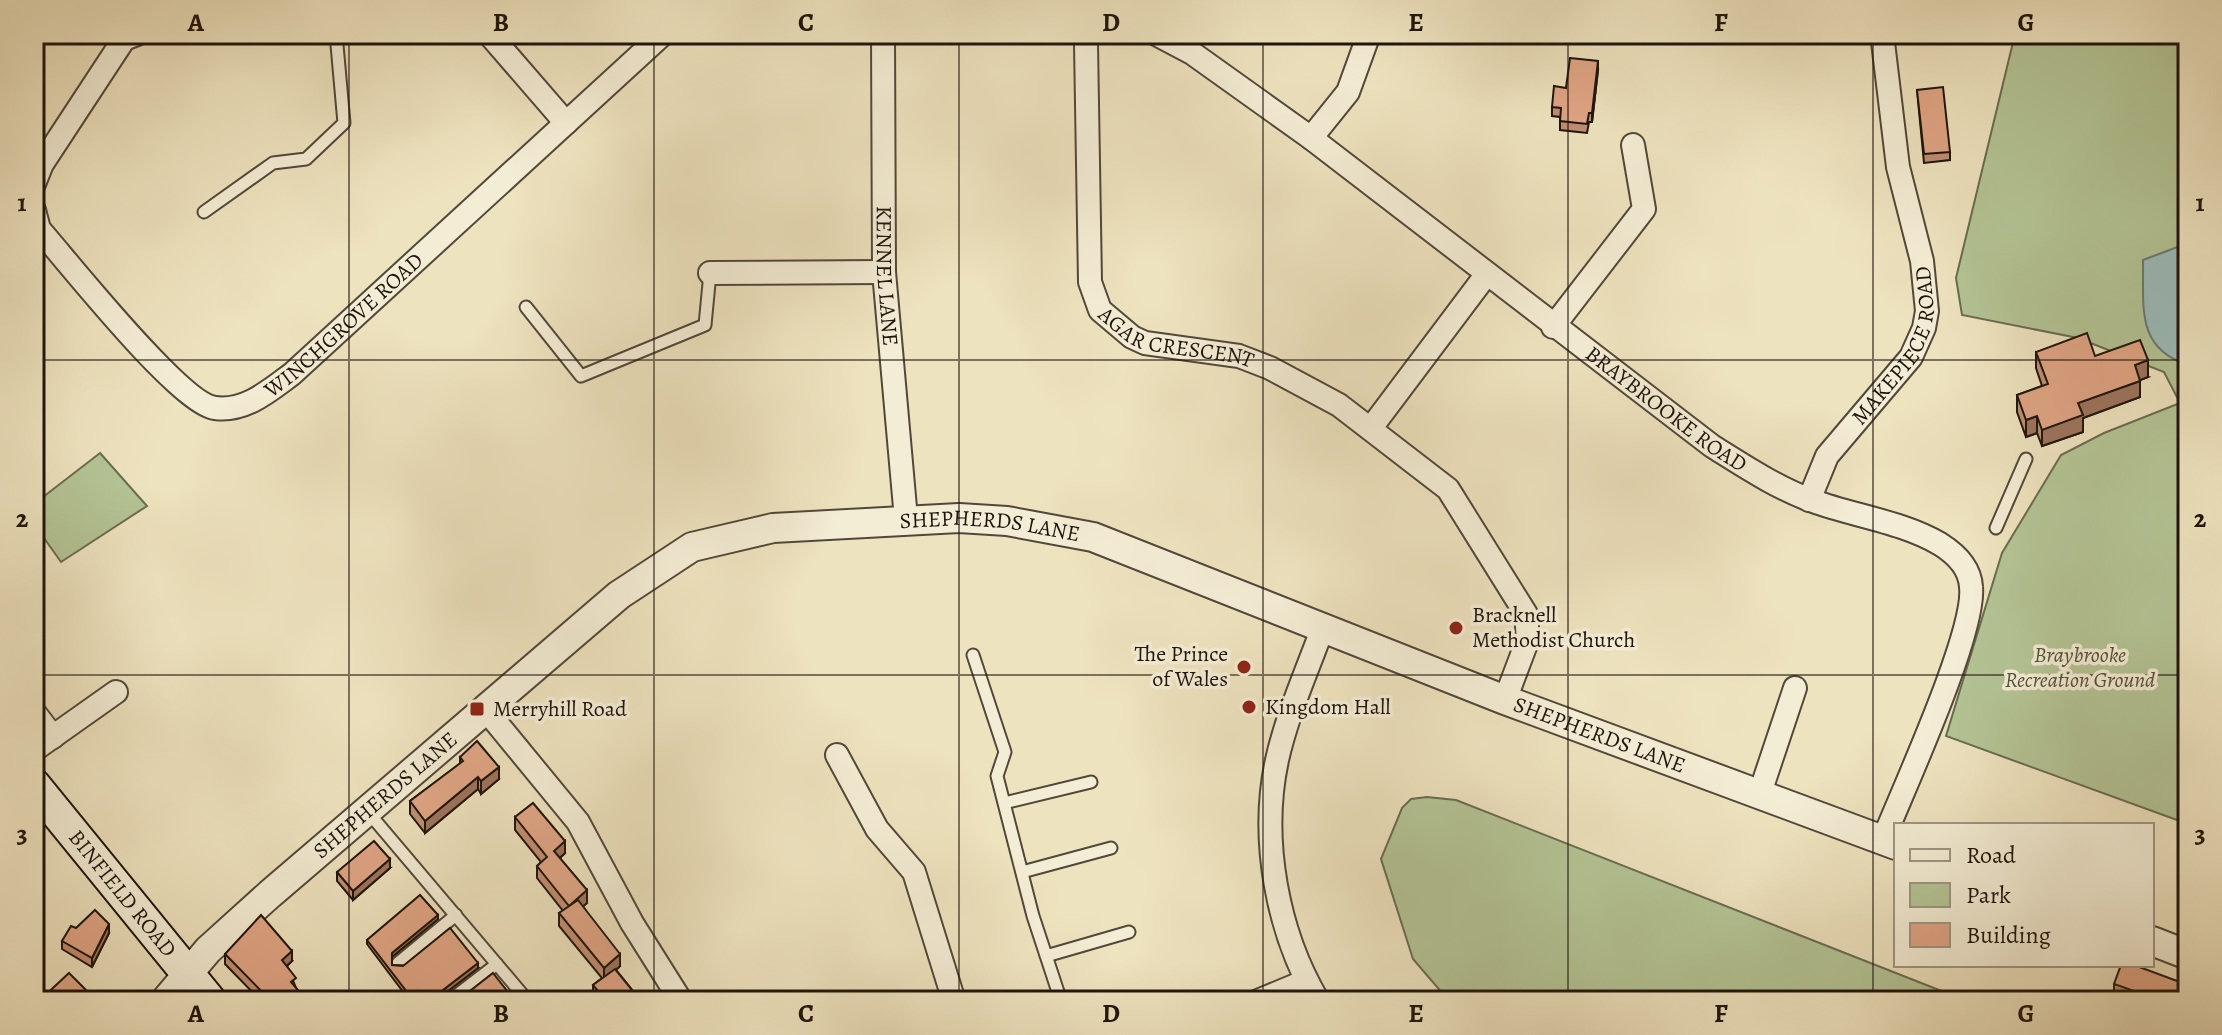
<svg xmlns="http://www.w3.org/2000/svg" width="2222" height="1035" font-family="Alegreya,serif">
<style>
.green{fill:#b4c495;stroke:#696c51;stroke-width:2}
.water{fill:#9cbcba;stroke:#6a7975;stroke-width:2}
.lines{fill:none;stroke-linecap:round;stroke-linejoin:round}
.service-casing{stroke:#52483a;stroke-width:15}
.minor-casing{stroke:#52483a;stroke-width:26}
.tertiary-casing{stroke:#52483a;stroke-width:32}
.secondary-casing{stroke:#1e140d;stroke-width:36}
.service{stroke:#f4edd5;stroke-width:11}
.minor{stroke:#f4edd5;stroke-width:22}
.tertiary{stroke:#f4edd5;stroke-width:28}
.secondary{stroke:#f4edd5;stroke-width:32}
.wall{fill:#c18e72;stroke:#1e140d;stroke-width:2}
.shaded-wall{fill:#9d745d;stroke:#1e140d;stroke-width:2}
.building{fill:#e0a585;stroke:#1e140d;stroke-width:2}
.grid{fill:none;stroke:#1e140d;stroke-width:2;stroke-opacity:0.55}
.poi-dot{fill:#8f2418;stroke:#f4edd5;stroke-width:3}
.labels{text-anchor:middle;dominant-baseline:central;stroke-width:7;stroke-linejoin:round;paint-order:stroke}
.street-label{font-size:22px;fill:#1e140d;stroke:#f4edd5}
.poi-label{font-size:22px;fill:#1e140d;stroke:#f4edd5;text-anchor:start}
.park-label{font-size:22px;font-style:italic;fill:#52523d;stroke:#f4edd5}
.neatline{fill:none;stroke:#1e140d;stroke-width:3}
.grid-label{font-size:26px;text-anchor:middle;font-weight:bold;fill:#1e140d}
</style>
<rect width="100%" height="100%" fill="#eee3bf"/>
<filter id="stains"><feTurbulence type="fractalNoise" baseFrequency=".0025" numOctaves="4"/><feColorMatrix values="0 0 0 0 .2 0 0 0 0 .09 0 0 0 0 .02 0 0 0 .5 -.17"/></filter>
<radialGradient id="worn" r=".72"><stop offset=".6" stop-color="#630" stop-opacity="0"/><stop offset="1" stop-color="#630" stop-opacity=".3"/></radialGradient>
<path class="green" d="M 2015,34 L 2188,34 L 2188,824 L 1946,736 L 2002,553 L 2061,455 L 2104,433 L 2180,403 L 2164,372 L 2078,338 L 1962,315 L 1956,278 Z
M 100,453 L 147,506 L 61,562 L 34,524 L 34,504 Z
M 1427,797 L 1456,800 L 1967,1001 L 1449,1001 L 1413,959 L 1381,859 L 1402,808 L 1411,799 Z"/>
<path class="water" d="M 2188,243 L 2188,365 C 2135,348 2144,306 2143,260 Z"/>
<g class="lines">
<defs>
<path id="service" d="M 204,212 L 273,163 L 306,159 L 344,123 L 336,34
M 526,307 L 581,376 L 705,325 L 710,273
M 1996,528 L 2026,459
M 973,655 L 1005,752 L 997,776 L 1033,916 L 1061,1001
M 1004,803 L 1091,782
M 368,812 L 528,1001
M 1022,872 L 1111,848
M 1046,956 L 1129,932
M 398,963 L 456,915
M 449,1001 L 497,964"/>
<g id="minor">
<path d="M 489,34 L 566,123"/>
<path id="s1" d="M 883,34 L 884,272 L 906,519"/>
<path id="s2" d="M 1088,34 L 1086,44 L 1090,282 L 1100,310 L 1132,337 L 1145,343 L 1239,356 L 1270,368 L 1339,405 L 1448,489 L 1526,614 L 1528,639 L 1505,700"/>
<path id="s3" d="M 1156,34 L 1192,53 L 1311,138 L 1712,446 C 1744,466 1777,488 1813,501 C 1854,516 1903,522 1940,544 C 1956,554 1970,568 1971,587 C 1976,632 1903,790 1883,840"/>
<path d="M 1311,138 L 1348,92 L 1369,34"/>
<path d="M 34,184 L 42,164 L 124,39 L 137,34"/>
<path id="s4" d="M 34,210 L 39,229 C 68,262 180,404 215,408 C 245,412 269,391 292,374 L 663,34"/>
<path d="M 710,273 L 884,272"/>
<path d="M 1553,327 L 1644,209 L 1633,145"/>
<path d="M 1371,428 L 1486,275"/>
<path id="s5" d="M 1809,500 L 1827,456 L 1911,357 L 1924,328 L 1927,311 L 1922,261 L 1898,167 L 1882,34"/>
<path d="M 486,710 L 578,822 L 632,923 L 681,1001"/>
<path d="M 34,712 L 53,737"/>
<path d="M 34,750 L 116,692"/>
<path d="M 837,755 L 877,829 L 914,872 L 954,1001"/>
<path d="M 1760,793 L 1795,688"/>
<path d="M 1258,1001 L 1306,981"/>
<path d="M 1318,1001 C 1277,932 1260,839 1277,760 C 1287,715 1307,671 1323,627"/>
</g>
<g id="tertiary">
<path d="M 2152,941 L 2188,955"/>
<path id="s6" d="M 165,1001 L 208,950 L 270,894 L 619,595 L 692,547 L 773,528 L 959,518 L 1007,521 L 1093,537 L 1505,700 L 1896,845"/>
</g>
<g id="secondary">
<path id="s7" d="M 34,785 L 210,1001"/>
</g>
</defs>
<use href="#service" class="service-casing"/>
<use href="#minor" class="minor-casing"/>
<use href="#tertiary" class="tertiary-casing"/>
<use href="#secondary" class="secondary-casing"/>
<use href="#service" class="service"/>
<use href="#minor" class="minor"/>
<use href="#tertiary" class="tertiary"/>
<use href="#secondary" class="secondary"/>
</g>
<path class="wall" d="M 1598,70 L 1592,122 L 1589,122 L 1587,133 L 1560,130 L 1560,117 L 1552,116 L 1552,107 L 1566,88 Z
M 1917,90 L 1950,152 L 1950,160 L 1924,163 Z
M 2036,352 L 2148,377 L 2140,380 L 2140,397 L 2083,418 L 2083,432 L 2042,446 L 2037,433 L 2026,437 L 2017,412 L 2017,395 L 2042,386 L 2036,368 Z
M 460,757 L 499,779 L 481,794 L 478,789 L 425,833 L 410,814 L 410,801 L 460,764 Z
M 515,817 L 565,853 L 560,858 L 587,903 L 583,906 L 620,966 L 616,970 L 641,1001 L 596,1001 L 593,998 L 593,985 L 602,978 L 559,926 L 559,913 L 563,911 L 537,878 L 537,866 L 541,862 L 515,830 Z
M 390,868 L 353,900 L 337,881 L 337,872 Z
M 438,919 L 392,957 L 392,965 L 478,968 L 443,995 L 443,1001 L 410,1001 L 367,944 L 367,940 Z
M 76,928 L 109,933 L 92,967 L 62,949 L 62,941 Z
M 225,954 L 292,961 L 287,966 L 296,988 L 307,1001 L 261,1001 L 225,964 Z
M 2114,984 L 2188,1001 L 2127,1001 L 2114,997 Z"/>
<path class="shaded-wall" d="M 1598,61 L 1598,70 L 1592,122 L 1592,113 Z
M 2148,360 L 2148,377 L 2135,382 L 2135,365 Z
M 2140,381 L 2140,397 L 2083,418 L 2083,432 L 2042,446 L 2042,430 L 2078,403 Z
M 2037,416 L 2037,433 L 2026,437 L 2026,420 Z
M 499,767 L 499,779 L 481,794 L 481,781 Z
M 478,777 L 478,789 L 425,833 L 425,821 Z
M 565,841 L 565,853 L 554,863 L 554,851 Z
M 390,859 L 390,868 L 353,900 L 353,891 Z
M 587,890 L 587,903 L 569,918 L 569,906 Z
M 438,915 L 438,919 L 392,957 L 392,953 Z
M 109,924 L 109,933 L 92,967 L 92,958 Z
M 292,951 L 292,961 L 282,970 L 282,960 Z
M 620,954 L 620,966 L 604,981 L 604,968 Z
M 478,963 L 478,968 L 443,995 L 443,990 Z"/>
<path class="building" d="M 1570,58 L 1598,61 L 1592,113 L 1589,113 L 1587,124 L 1560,121 L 1561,108 L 1552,107 L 1554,86 L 1566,88 Z
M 1943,87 L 1950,152 L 1924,154 L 1917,90 Z
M 2087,333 L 2095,356 L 2140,340 L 2148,360 L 2135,365 L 2140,381 L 2078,403 L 2083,415 L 2042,430 L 2037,416 L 2026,420 L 2017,395 L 2048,384 L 2036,352 Z
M 477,741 L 499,767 L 481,781 L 478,777 L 425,821 L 410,801 L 463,761 L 460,757 Z
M 533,803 L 565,841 L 554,851 L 587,890 L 569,906 L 537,866 L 547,857 L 515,817 Z
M 374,841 L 390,859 L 353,891 L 337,872 Z
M 420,895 L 438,915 L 392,953 L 392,965 L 403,966 L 450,928 L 478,963 L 443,990 L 443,1001 L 421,1001 L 418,998 L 414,1001 L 367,940 Z
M 578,900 L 620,954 L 604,968 L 559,913 Z
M 95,910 L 109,924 L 92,958 L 62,941 L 71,926 L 76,928 Z
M 261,915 L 292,951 L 282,960 L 296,978 L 291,982 L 307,1001 L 271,1001 L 225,954 Z
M 2121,965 L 2134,965 L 2188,985 L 2188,1001 L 2162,1001 L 2114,984 Z
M 615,969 L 641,1001 L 606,1001 L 593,985 Z
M 69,973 L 95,999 L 93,1001 L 39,1001 Z
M 493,973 L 515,1001 L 457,1001 Z"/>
<path class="grid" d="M 349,34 L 349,1001M 654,34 L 654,1001M 959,34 L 959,1001M 1263,34 L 1263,1001M 1568,34 L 1568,1001M 1873,34 L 1873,1001M 34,360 L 2188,360M 34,675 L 2188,675"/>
<g class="poi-dot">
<circle cx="1456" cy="628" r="8"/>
<circle cx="1244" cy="667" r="8"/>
<circle cx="1249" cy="707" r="8"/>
<rect x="469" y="701" width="16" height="16" rx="4"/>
</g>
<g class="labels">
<g class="street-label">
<text stroke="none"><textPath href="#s1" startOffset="242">KENNEL LANE</textPath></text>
<text stroke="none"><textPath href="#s4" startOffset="430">WINCHGROVE ROAD</textPath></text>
<text stroke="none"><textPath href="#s2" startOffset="362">AGAR CRESCENT</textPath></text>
<text stroke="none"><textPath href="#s5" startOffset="182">MAKEPIECE ROAD</textPath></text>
<text stroke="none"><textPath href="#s3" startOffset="634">BRAYBROOKE ROAD</textPath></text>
<text stroke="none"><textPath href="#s6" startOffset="998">SHEPHERDS LANE</textPath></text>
<text stroke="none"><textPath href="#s6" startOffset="1646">SHEPHERDS LANE</textPath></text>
<text stroke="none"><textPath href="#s6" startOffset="302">SHEPHERDS LANE</textPath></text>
<text stroke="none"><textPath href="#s7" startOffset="140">BINFIELD ROAD</textPath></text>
</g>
<g class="poi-label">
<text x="1472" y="615">Bracknell<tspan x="1472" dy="25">Methodist Church</tspan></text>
<text x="1228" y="654" text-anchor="end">The Prince<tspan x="1228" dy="25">of Wales</tspan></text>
<text x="1265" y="707">Kingdom Hall</text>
<text x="493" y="709">Merryhill Road</text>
</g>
<g class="park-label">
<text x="2080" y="655">Braybrooke<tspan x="2080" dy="25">Recreation Ground</tspan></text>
</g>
</g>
<rect width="2222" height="1035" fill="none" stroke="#eee3bf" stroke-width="88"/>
<rect x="1894" y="823" width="260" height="144" fill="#f4edd5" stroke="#9e9685" stroke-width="2"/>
<rect x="1910" y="849" width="40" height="12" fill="#f4edd5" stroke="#9e9685" stroke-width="2"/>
<text x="1966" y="863" font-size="24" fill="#1e140d">Road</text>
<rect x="1910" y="883" width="40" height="24" fill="#b4c495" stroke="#9e9685" stroke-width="2"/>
<text x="1966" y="903" font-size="24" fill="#1e140d">Park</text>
<rect x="1910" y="923" width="40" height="24" fill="#e0a585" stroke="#9e9685" stroke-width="2"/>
<text x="1966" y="943" font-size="24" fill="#1e140d">Building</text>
<rect x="44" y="44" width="2134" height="947" class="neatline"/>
<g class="grid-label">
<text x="196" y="31">A</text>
<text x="501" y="31">B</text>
<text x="806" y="31">C</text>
<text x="1111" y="31">D</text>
<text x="1416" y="31">E</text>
<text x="1721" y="31">F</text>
<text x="2026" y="31">G</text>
<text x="22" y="211">1</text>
<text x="2200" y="211">1</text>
<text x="22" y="527">2</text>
<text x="2200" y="527">2</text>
<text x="22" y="842">3</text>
<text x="2200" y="842">3</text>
<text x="196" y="1022">A</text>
<text x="501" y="1022">B</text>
<text x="806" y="1022">C</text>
<text x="1111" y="1022">D</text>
<text x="1416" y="1022">E</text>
<text x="1721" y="1022">F</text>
<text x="2026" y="1022">G</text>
</g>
<rect width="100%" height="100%" filter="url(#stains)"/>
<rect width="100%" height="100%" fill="url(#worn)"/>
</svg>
